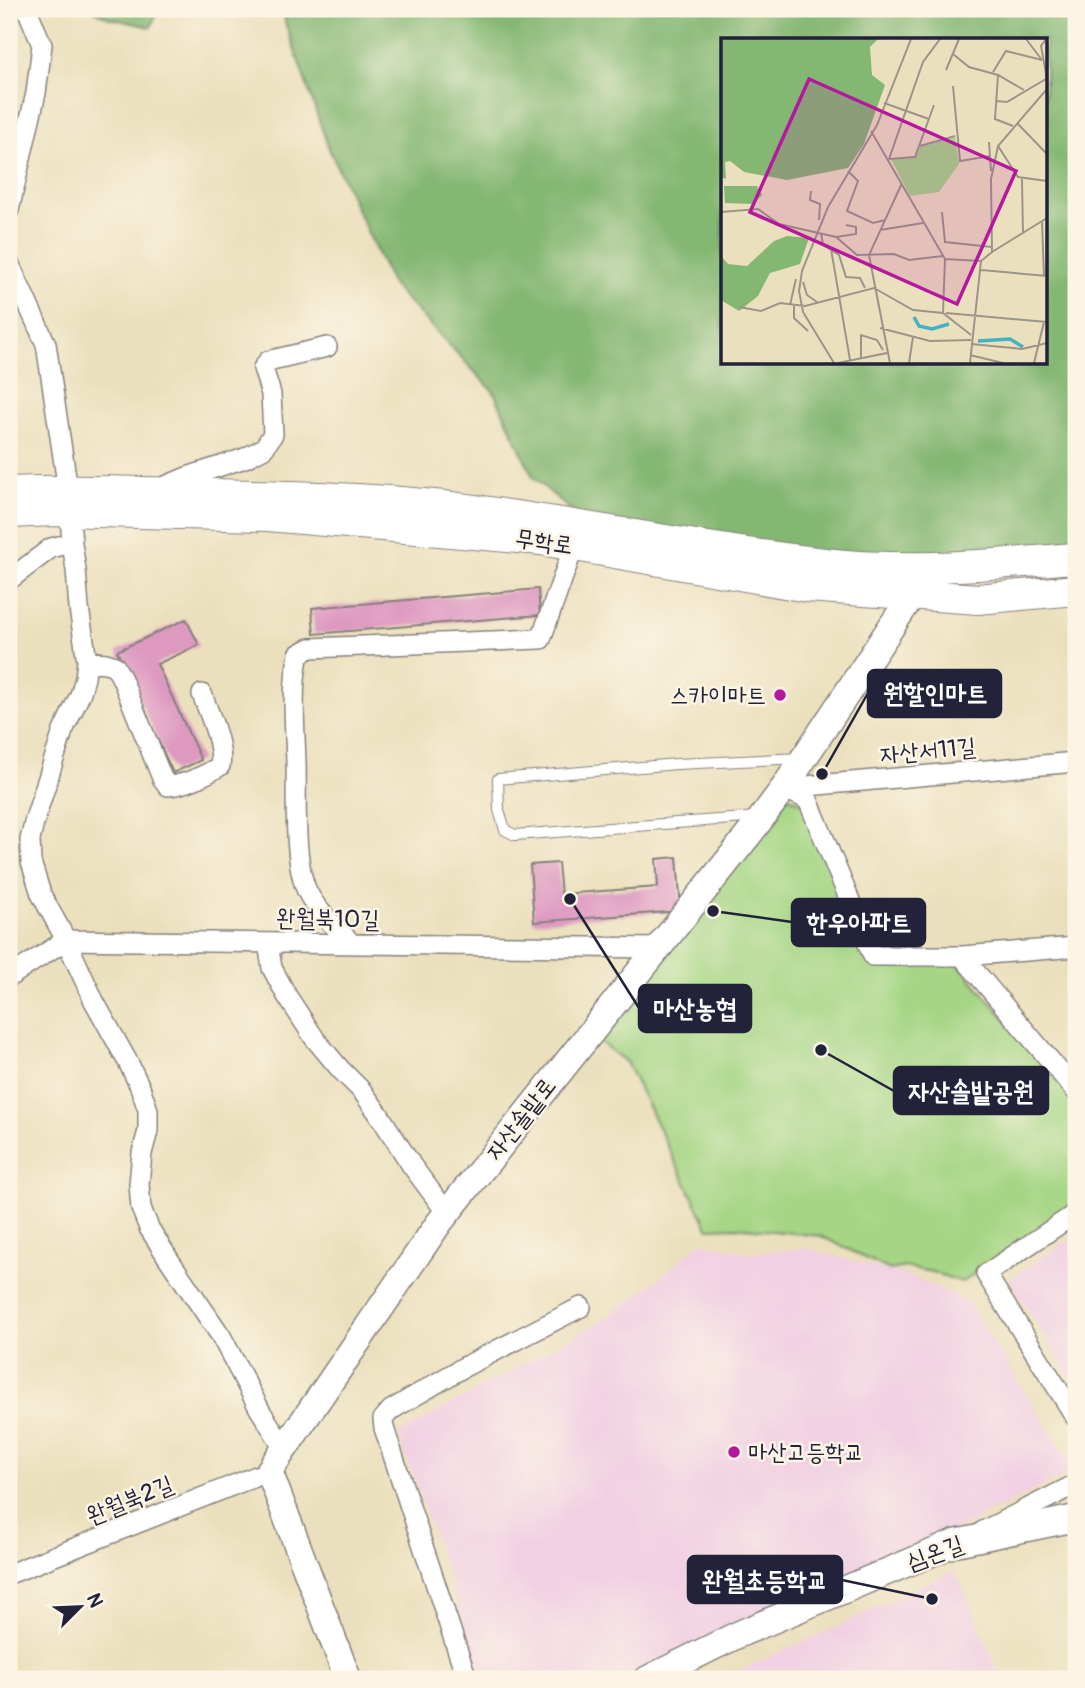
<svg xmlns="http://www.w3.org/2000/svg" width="1085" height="1688" font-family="Pangolin,'Poor Story',sans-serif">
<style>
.built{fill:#f1d0e3}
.green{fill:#a6d685;stroke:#647c60;stroke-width:2}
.forest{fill:#84b772;stroke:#536c56;stroke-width:2;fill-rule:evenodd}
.building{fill:#de99c1}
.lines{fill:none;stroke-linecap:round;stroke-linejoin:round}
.service-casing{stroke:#86817c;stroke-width:12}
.minor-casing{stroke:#86817c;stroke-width:22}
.secondary-casing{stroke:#86817c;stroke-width:29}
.primary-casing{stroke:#86817c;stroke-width:32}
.service{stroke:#fff;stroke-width:10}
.minor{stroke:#fff;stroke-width:19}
.secondary{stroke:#fff;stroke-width:26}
.primary{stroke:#fff;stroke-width:30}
.poi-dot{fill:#b5179e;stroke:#fcf5e5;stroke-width:2.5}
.labels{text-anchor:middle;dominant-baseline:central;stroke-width:5;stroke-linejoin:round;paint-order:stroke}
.street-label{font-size:24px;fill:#22223b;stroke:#fcf5e5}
.poi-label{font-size:24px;fill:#22223b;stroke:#fcf5e5;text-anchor:end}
.inset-river{fill:none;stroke:#44b2c0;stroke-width:3.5}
.inset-road{fill:none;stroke:#9b9489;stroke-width:2}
.view{fill:#b5179e;fill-opacity:0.15;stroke:#b5179e;stroke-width:3.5}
.inset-edge{fill:none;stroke:#22223b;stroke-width:3.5}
.leader{fill:none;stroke:#22223b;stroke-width:2.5}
.callout-dot{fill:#22223b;stroke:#fcf5e5;stroke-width:2.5}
.callout{fill:#22223b;stroke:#22223b;stroke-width:2.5}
.callout-label{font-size:26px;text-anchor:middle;font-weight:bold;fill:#fff}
</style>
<rect width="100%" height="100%" fill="#fcf5e5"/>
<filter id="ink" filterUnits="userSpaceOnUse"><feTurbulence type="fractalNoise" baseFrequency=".0143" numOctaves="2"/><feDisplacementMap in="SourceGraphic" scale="14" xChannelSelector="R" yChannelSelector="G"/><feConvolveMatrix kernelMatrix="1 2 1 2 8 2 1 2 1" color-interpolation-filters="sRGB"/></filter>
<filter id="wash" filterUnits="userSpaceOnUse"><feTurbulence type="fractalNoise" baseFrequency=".00686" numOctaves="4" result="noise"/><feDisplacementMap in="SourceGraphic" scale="28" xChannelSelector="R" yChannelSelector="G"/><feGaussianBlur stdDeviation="1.57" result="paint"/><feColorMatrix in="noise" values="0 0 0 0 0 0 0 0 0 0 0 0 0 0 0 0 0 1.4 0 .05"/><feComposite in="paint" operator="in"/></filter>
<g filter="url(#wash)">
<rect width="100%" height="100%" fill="#ebe0bd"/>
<path class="built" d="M 1076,1235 L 1076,1386 L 1009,1279 Z
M 700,1242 L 753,1253 L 805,1248 L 910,1276 L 967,1301 L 1075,1470 L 964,1525 L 615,1679 L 484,1679 L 398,1434 L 599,1322 L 662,1277 Z
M 955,1570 L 1002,1679 L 720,1679 L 837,1627 Z"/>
<path class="green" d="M 788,796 L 804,804 L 870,961 L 956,961 L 1076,1102 L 1076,1206 L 962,1282 L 932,1272 L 905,1267 L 890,1270 L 821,1236 L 735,1227 L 708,1228 L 626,1062 L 596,1039 Z"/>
<path class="forest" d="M 91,9 L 158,9 L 151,27 L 109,18 Z
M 284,9 L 1076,9 L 1076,556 L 977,567 L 594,531 L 533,477 L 494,392 L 392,285 L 329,149 L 285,22 ZM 723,40 L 1045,40 L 1045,362 L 723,362 Z"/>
<g id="blocks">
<path class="building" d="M 538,589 L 540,615 L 314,634 L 312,608 Z
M 186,619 L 199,645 L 157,664 L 201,760 L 173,773 L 117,651 Z
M 677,857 L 681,911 L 534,922 L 530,865 L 558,863 L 561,894 L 658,887 L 656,859 Z"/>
</g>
</g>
<g filter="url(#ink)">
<use href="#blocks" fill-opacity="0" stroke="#86817c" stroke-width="2"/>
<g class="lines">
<defs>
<path id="service" d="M 758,817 L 515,835 L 505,830 L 499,810 L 498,779 L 677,764 L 801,758"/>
<path id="minor" d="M 9,210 L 36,93 L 42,45 L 27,9
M 9,263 L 46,344 L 68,490 L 72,543 L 76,570 L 79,608 L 87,661 L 85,678 L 80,695 L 63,731 L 35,819 L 30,840 L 31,862 L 41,894 L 66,940 L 94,1001 L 129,1064 L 140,1087 L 148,1110 L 148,1131 L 142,1153 L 139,1184 L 141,1208 L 149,1228 L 168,1258 L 221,1336 L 260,1410 L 284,1448
M 161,488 L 187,477 L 245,458 L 264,448 L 273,434 L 271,394 L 263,368 L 268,361 L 276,359 L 327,347
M 9,580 L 51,548 L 72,543
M 87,661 L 106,663 L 115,666 L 122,679 L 162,778 L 168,786 C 185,785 206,775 220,766 C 224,745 209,714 202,694
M 784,788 L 808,800 L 873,956 L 962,956 L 1076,947
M 784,788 L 1076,762
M 268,943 L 272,968 L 287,996 L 315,1039 L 340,1069 L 362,1091 L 378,1113 L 412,1166 L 447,1213
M 352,944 C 337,928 316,911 307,891 C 293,860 297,797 296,762 C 295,729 291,686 299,654 L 310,648 L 541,639 L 574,546
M 962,956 L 1076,1091
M 9,977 L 66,940 L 657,948
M 1076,1213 L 986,1274 L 1076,1418
M 983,1531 L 1076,1484
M 9,1574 L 269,1471
M 467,1679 L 384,1428 L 383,1419 L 391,1410 L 464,1367 L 581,1307"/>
<path id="secondary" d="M 348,1679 L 269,1471 L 439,1223 L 754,828 L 784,788 L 913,594 L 916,577
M 648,1679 L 737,1635 L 955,1543 L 1076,1518"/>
<path id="primary" d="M 9,492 C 77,489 145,492 214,494 C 287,496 361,497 434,505 C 568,520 700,550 834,564 C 915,572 996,564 1076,558
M 9,513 L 56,511 L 268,516 L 541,540 L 807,587 L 978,599 L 1076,590"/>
</defs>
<use href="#service" class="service-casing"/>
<use href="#minor" class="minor-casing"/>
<use href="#secondary" class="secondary-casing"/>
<use href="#primary" class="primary-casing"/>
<use href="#service" class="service"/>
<use href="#minor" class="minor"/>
<use href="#secondary" class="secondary"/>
<use href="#primary" class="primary"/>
</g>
</g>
<g class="poi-dot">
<circle cx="780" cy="695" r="7"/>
<circle cx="734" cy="1452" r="7"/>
</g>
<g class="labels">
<g class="street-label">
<text transform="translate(544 542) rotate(8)">무학로</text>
<text transform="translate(928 751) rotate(-5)">자산서11길</text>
<text transform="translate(328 919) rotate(1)">완월북10길</text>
<text transform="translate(521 1119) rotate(-52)">자산솔밭로</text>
<text transform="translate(130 1500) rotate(-22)">완월북2길</text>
<text transform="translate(935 1553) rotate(-20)">심온길</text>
</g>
<g class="poi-label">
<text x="766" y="695">스카이마트</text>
<text x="748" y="1452" text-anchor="start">마산고등학교</text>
</g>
</g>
<g transform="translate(721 38)">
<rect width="326" height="326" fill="#ebe0bd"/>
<path d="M 234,99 L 238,126 L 218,154 L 189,158 L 170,121 L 194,120 L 199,109 Z" fill="#a6d685"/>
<path d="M 0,1 L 157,1 L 149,9 L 151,37 L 164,47 L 143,106 L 127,130 L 66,142 L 23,134 L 9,123 L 4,124 L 5,141 L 0,139 ZM 3,148 L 36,148 L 41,157 L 32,166 L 4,165 ZM 66,198 L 88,200 L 79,226 L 49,235 L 37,258 L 18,273 L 0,262 L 0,218 L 7,226 L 26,228 L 53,203 Z" fill="#84b772"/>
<path class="inset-river" d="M 193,279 L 198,288 L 211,291 L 228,286M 257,303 L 289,301 L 302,309"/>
<path class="inset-road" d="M 305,1 L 321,22M 325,1 L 320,8 L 326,41M 232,16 L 248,29 L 277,37 L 303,52M 225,32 L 238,1M 272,34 L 285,13 L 321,22M 277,37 L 274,81 L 292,88M 232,48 L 239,123 L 269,118M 276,63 L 286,64 L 325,41M 163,65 L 208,81M 296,85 L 326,116M 150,93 L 224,221 L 260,223M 268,104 L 270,133M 199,108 L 234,98M 277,108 L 297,139 L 326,143M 168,121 L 202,24 L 219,1M 168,121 L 194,119 L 213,67M 127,133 L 137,143 L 126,173 L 152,185 L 164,182M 301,141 L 302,195M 90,153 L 89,162 L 99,166 L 98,182M 0,174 L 37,171 L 58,186 L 115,199 L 136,217 L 173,216 L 188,222 L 222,218M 221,174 L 224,204 L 271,209M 321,183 L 323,238M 159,192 L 202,185M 100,195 L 102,207 L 118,217 L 125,239 L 139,240 L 144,250M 115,199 L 135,196 L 135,189 L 125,187M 110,211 L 129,322M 271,214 L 326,180M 260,232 L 326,238M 82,244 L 86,257 L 96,264M 69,267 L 75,241M 73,268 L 73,280 L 87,293M 18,269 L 40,273 L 59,265 L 84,268 L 153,250 L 192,272 L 222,275 L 250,297M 222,275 L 224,221M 225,275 L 326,284M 159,290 L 209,303 L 250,302M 250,306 L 301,311 L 326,305M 249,317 L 282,325M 140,320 L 140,297 L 156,302 L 162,312M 113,325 L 82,274 L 78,253 L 81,233 L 107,169 L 156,87 L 190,1M 117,325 L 166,315M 169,325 L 148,217 L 181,145M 188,325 L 192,299M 249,325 L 260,223 L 271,214 L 270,141 L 277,108 L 326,51M 313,325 L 323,284"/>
<path class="view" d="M 88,41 L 295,133 L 236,266 L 29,174 Z"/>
<rect width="326" height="326" class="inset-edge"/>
</g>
<path class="leader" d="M822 774L868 693M713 911L792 922M570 899L639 1008M821 1050L894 1091M932 1599L842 1580"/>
<g class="callout-dot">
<circle cx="822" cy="774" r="7"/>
<circle cx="713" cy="911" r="7"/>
<circle cx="570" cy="899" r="7"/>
<circle cx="821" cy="1050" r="7"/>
<circle cx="932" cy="1599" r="7"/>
</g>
<g class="callout">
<rect x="868" y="670" width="133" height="47" rx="7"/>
<rect x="792" y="899" width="133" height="47" rx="7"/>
<rect x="639" y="985" width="112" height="47" rx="7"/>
<rect x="894" y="1067" width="154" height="47" rx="7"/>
<rect x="688" y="1556" width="154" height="47" rx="7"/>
</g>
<g class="callout-label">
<text x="935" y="702">원할인마트</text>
<text x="859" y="931">한우아파트</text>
<text x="695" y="1017">마산농협</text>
<text x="971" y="1100">자산솔밭공원</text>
<text x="765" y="1589">완월초등학교</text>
</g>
<rect width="1085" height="1688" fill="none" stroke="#fcf5e5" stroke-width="35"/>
<g transform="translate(80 1607) rotate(66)" stroke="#fcf5e5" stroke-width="5" paint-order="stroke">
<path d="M0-5L12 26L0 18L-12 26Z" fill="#22223b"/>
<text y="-10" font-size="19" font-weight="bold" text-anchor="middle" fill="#22223b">N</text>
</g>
</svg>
